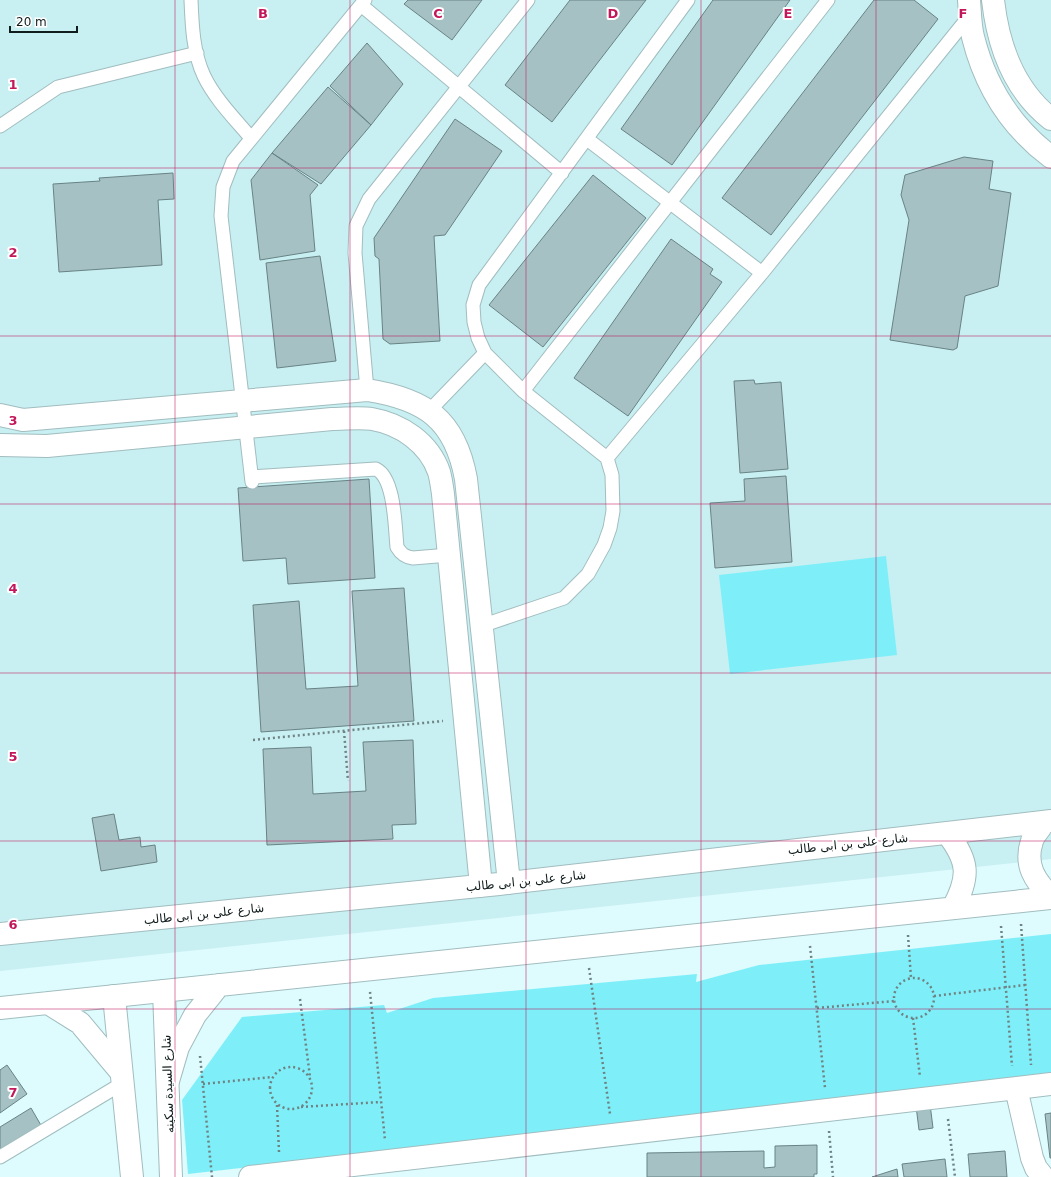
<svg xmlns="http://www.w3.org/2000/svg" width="1051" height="1177" font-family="'DejaVu Sans','Noto Naskh Arabic',sans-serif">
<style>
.built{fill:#c8eff2}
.green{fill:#7eeff8}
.building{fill:#a5c1c3;stroke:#698385}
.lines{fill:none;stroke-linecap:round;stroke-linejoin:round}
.service-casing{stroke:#a1bdbf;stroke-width:15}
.minor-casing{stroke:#a1bdbf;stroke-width:24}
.tertiary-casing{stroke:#a1bdbf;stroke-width:24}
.path{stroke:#6f8384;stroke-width:2.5;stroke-dasharray:2 3;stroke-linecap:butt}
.service{stroke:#fff;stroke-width:13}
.minor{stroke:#fff;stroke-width:22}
.tertiary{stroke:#fff;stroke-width:22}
.grid{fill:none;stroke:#c2185b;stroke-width:1;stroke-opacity:0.55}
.labels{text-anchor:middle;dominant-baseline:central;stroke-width:4;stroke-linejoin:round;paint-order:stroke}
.street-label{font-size:12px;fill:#111c1c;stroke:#fff}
.grid-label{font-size:13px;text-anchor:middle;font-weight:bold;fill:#c2185b;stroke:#fff;stroke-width:4;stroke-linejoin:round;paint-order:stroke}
</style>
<rect width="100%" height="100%" fill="#defbfe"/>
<path class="built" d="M 0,0 L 1051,0 L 1051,859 L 0,971 Z"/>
<path class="green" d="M 886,556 L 897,655 L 730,674 L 719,575 Z
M 1051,934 L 1051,1077 L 188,1174 L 182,1100 L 242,1017 L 384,1005 L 387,1013 L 433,998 L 697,974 L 696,982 L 759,965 Z"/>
<path class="building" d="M 408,0 L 482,0 L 452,40 L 404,4 Z
M 570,0 L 646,0 L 552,122 L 505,85 Z
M 713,0 L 790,0 L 672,165 L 621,129 Z
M 874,0 L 914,0 L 938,19 L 771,235 L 722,198 Z
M 367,43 L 403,84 L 371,125 L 330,86 Z
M 328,87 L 371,125 L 321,184 L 272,153 Z
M 455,119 L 502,151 L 445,235 L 434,236 L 440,341 L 390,344 L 383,339 L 379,259 L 375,256 L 374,238 Z
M 272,153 L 318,185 L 310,195 L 315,251 L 260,260 L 251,180 Z
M 964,157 L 993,161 L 989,189 L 1011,193 L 998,286 L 965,296 L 957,348 L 953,350 L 890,340 L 909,220 L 901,195 L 905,175 Z
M 173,173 L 174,199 L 158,200 L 162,265 L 59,272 L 53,184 L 100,181 L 99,178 Z
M 593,175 L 646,218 L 543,347 L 489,305 Z
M 671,239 L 713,269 L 710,274 L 722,282 L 628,416 L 574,378 Z
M 320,256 L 336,361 L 277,368 L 266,263 Z
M 754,380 L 755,384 L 781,382 L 788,469 L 740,473 L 734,381 Z
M 786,476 L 792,562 L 715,568 L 710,503 L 745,501 L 744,479 Z
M 369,479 L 375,578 L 288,584 L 286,558 L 243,561 L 238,488 Z
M 404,588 L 414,721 L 261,732 L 253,605 L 299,601 L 306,689 L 358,686 L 352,591 Z
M 413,740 L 416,824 L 392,825 L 393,839 L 267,845 L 263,749 L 311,747 L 313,794 L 366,791 L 363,742 Z
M 114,814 L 119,840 L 140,837 L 141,847 L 155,845 L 157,862 L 101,871 L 92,818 Z
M 7,1065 L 27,1094 L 0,1113 L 0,1070 Z
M 930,1104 L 933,1128 L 919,1130 L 916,1106 Z
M 31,1108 L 42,1127 L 0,1153 L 0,1127 Z
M 1051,1113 L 1051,1158 L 1050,1158 L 1045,1114 Z
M 817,1145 L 817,1174 L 814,1174 L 814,1177 L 647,1177 L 647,1153 L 764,1151 L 764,1168 L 775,1167 L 775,1146 Z
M 1005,1151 L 1007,1177 L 970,1177 L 968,1154 Z
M 945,1159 L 947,1177 L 904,1177 L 902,1164 Z
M 897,1169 L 898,1177 L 872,1177 Z"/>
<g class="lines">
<defs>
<path id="service" d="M 191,0 C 192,25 193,53 204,76 C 215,99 235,119 251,138
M 361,5 L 562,173
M 0,126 L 58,87 L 197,53
M 587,139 L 762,273
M 367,390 L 355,253 L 356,226 L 369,199 L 528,0
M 523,391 L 828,0
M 429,411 L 485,353
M 607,458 L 762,273 L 971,14
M 252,477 L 376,469 C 395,478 395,528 397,547 C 401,554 405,557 413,558 L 449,555
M 252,482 L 221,216 L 223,187 L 233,161 L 365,0
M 481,626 L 564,598 L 588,574 L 604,545 L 610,528 L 613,511 L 612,475 L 607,458 L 523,391 L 485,353 L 478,338 L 474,322 L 473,305 L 479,285 L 688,0
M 0,1157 L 123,1083"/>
<path id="minor" d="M 164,991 L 171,1177
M 114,996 L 132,1177
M 1016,1088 L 1032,1158 L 1036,1168 L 1043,1177
M 250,1177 L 1051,1084"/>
<path id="tertiary" d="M 969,0 C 970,12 970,25 973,37 C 985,85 1011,127 1051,157
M 993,0 C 998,45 1014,90 1051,119
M 0,415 L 23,420 L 367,390 C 425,399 455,419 466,479 L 509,883
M 0,445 L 47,446 L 332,419 C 345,419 359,417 372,419 C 401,424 429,443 439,472 C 441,479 442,487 443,494 L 481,886
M 1044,822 C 1041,828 1034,834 1032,841 C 1024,865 1035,881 1051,897
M 947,833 C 969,861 970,877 953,908
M 0,934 L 499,884 L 1051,821
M 48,1003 L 80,1023 L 121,1072
M 0,1008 L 1051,898
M 168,1081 L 178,1047 L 195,1015 L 219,985"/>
</defs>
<use href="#service" class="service-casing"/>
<use href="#minor" class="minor-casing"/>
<use href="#tertiary" class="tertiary-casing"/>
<path class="path" d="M 344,731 L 348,781
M 253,740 L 443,721
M 1021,924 L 1031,1065
M 1001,926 L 1012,1066
M 908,935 L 911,978
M 810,946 L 825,1088
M 589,968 L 610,1114
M894 998a20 20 0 1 1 40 0a20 20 0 1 1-40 0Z
M 370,992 L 385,1140
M 934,996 L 1025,985
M 300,999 L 310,1077
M 817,1008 L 894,1001
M 913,1018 L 920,1077
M 200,1056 L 212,1177
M270 1088a21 21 0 1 1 42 0a21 21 0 1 1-42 0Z
M 203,1084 L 272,1077
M 277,1105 L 279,1152
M 301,1107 L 380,1102
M 948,1119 L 955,1177
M 829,1131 L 833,1177"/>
<use href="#service" class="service"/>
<use href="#minor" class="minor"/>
<use href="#tertiary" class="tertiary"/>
</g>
<path class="grid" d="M 175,0 L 175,1177M 350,0 L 350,1177M 526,0 L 526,1177M 701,0 L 701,1177M 876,0 L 876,1177M 0,168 L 1051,168M 0,336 L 1051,336M 0,504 L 1051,504M 0,673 L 1051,673M 0,841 L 1051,841M 0,1009 L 1051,1009"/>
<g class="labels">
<g class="street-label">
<text transform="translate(848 844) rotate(-6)">شارع على بن ابى طالب</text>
<text transform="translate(526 881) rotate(-6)">شارع على بن ابى طالب</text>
<text transform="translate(204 914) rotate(-6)">شارع على بن ابى طالب</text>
<text transform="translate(168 1084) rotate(-92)">شارع السيدة سكينه</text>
</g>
</g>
<g class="grid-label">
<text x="263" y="18">B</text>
<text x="438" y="18">C</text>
<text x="613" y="18">D</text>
<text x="788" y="18">E</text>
<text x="963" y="18">F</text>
<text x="13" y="89">1</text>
<text x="13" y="257">2</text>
<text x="13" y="425">3</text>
<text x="13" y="593">4</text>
<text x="13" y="761">5</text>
<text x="13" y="929">6</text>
<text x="13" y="1097">7</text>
</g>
<path d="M10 26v6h67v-6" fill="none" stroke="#111c1c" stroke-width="2"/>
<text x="16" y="26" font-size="12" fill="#111c1c" stroke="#ffffff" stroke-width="3" paint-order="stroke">20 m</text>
</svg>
